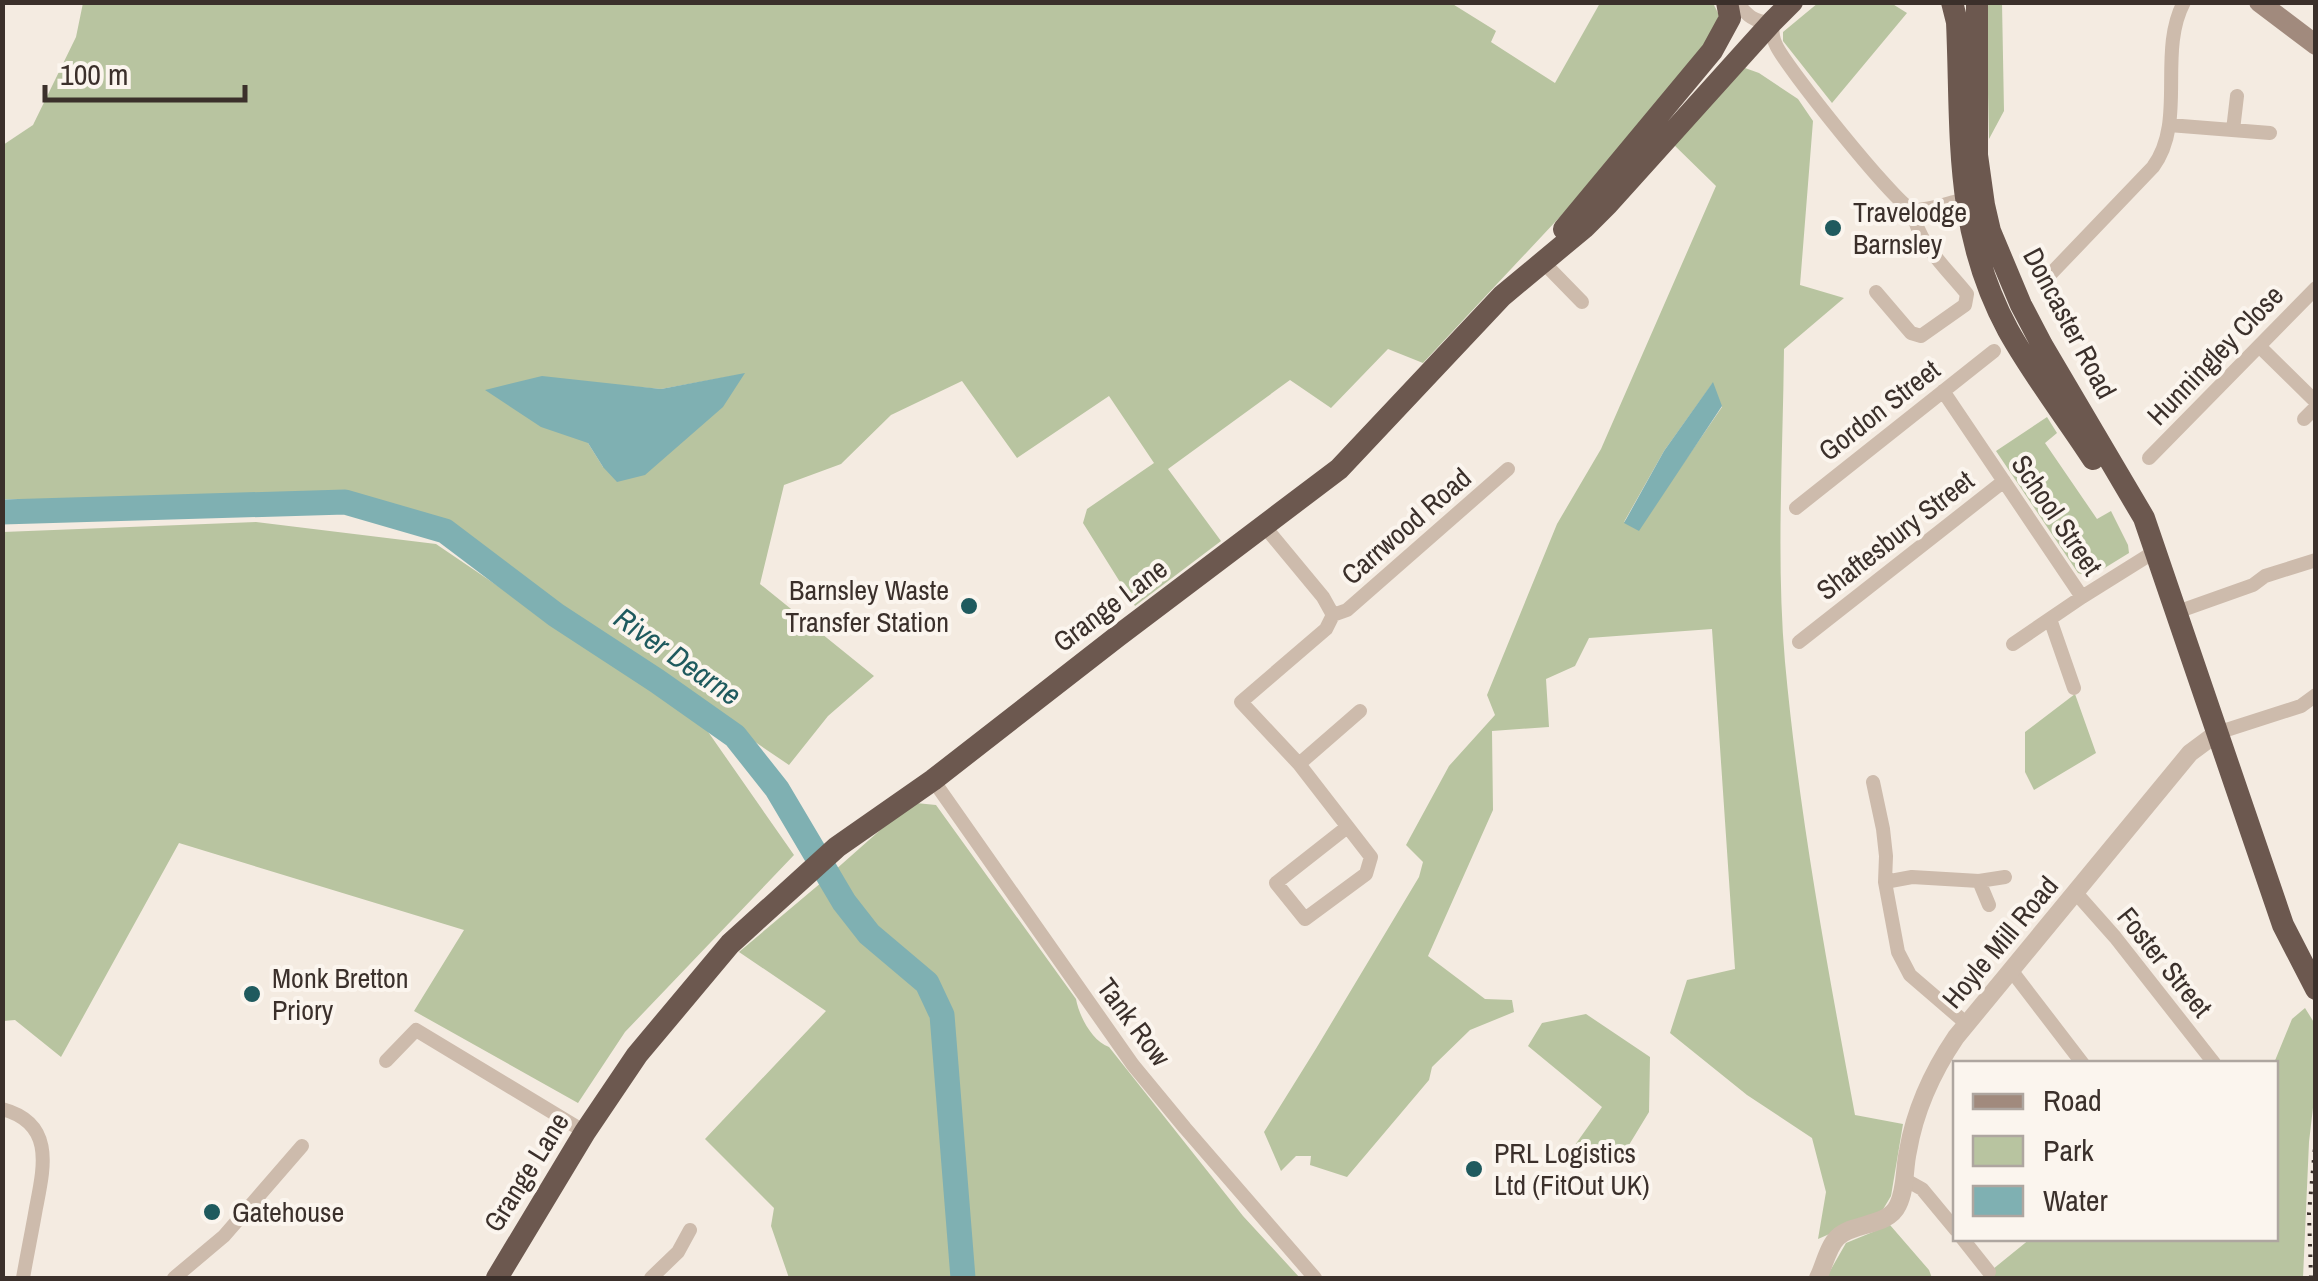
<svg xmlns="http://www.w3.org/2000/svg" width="2318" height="1281" font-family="'Archivo Narrow',sans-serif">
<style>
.green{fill:#b8c4a0;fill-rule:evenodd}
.water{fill:#7fb0b2}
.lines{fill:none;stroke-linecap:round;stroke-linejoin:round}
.river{stroke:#7fb0b2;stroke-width:25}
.minor{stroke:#cdbbac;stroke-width:14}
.tertiary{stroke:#cdbbac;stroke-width:18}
.secondary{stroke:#a18a7d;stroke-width:20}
.trunk{stroke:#6c584f;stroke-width:22}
.rail{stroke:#3b302b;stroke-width:4;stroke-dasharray:2.5 8;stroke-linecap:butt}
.poi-dot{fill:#1f5a5e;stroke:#fbf5ee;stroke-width:4}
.labels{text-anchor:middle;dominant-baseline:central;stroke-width:8;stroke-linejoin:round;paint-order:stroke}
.poi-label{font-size:28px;fill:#3b302b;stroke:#fbf5ee;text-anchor:start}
.street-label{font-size:28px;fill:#3b302b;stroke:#fbf5ee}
.water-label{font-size:30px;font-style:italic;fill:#1f5a5e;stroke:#fbf5ee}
</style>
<rect width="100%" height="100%" fill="#f4ebe1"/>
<path class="green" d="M 83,3 L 1451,3 L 1496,31 L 1491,42 L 1555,83 L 1600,3 L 1713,3 L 1719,15 L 1709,41 L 1614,159 L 1423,363 L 1388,349 L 1331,408 L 1290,380 L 1168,469 L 1221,541 L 1135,606 L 1083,523 L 1087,509 L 1154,463 L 1109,396 L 1017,458 L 962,381 L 891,415 L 841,464 L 784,485 L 760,584 L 874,676 L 828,716 L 789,765 L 445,531 L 345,495 L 190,499 L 3,499 L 3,145 L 33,125 L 76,37 ZM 744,374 L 603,467 L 588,443 L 604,384 L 661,389 Z
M 1818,3 L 1891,3 L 1907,13 L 1832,103 L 1783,41 L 1783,32 Z
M 1986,3 L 2002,3 L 2004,111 L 1989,139 Z
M 1745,68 L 1759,73 L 1798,99 L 1813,121 L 1800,285 L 1844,298 L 1784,349 C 1783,453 1776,559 1785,662 C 1799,814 1827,965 1855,1115 L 1903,1124 L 1891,1196 L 1882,1211 L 1818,1239 L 1826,1192 L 1812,1138 L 1747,1095 L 1670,1033 L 1687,980 L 1735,969 L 1712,629 L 1589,638 L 1575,666 L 1546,679 L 1549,727 L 1492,731 L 1493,810 L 1428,956 L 1485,999 L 1512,1000 L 1514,1012 L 1470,1030 L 1432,1067 L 1429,1080 L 1347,1177 L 1310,1165 L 1311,1156 L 1296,1156 L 1281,1171 L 1264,1132 L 1317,1047 L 1419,877 L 1423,862 L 1406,845 L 1449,766 L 1495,715 L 1487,695 L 1557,524 L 1601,449 L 1716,186 L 1671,142 ZM 1712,384 L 1722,407 L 1680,468 L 1624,522 L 1664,451 Z
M 2047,417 L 2057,433 L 2045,443 L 2097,519 L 2111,511 L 2128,545 L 2129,553 L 2090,577 L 2078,573 L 1996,451 Z
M 256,522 L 436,544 L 704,726 L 794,855 L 625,1032 L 578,1103 L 414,1011 L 464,930 L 179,843 L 61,1057 L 15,1020 L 3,1021 L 3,532 Z
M 2075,694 L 2096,753 L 2034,790 L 2025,772 L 2025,732 Z
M 916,803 L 936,805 L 1076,999 C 1079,1016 1092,1041 1109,1047 L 1243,1216 L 1300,1278 L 969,1278 L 947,1013 L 931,977 L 873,927 L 844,896 L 834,871 L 895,817 Z
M 822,882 L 858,935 L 920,986 L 935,1034 L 955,1278 L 789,1278 L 771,1226 L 774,1208 L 705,1139 L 826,1011 L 739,952 Z
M 2305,1008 L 2315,1024 L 2316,1082 L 2309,1142 L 2303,1278 L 1982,1278 L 2030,1239 L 2276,1238 L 2276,1064 L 2274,1063 L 2292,1019 Z
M 1586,1014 L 1650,1057 L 1649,1112 L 1618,1163 L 1575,1145 L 1602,1107 L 1528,1046 L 1542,1023 Z
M 1890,1225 L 1929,1270 L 1932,1278 L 1826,1278 L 1846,1243 Z"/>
<path class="water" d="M 745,373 L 723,407 L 645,475 L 617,482 L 603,467 L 588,443 L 541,427 L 485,390 L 542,376 L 661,389 Z
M 1713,382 L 1722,406 L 1639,531 L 1624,523 L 1664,451 Z"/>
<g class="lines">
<path class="river" d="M 2,512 L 345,502 L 445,531 L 556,615 L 657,681 L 735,736 L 777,789 L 844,902 L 869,934 L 927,983 L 942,1015 L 963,1278"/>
<path class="minor" d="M 1736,2 C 1747,15 1754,23 1772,22 C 1772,30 1772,38 1776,45 C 1785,66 1895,203 1911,209 C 1922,213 1952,202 1965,199
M 2169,125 L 2270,133
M 2233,130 L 2237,96
M 1542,261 L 1582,302
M 2042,283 L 2153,167 C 2187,121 2157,53 2184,2
M 1876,292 L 1911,333 L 1921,336 L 1965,305 L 1967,294 C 1948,270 1916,242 1913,210
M 2259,346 L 2316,402
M 1943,391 L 2082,597 L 2154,552
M 2304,419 L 2316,407
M 2149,458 L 2316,288
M 1796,508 L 1994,351
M 1265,527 L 1323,597 L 1333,615 L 1326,629 L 1241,702 L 1299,764 L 1371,857 L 1366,874 L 1305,919 L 1276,883 L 1346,828
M 2177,612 L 2253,585 L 2265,576 L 2316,560
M 1333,615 L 1347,610 L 1508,469
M 2050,619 L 2074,688
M 1799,642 L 2004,481
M 2013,644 L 2082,597
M 2217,733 L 2301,706 L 2316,695
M 1299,764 L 1360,711
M 933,780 L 1133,1065 L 1185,1128 L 1315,1278
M 1873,782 L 1883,829 L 1886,856 L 1885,882 L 1898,952 L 1910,975 L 1967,1024
M 1979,881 L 1989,905
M 1885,882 L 1912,877 L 1979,881 L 2005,877
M 2076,893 L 2115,937 L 2214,1063
M 2011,970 L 2083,1064
M 386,1061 L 416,1030 L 585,1132
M 2,1109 C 55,1123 44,1167 36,1208 C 32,1231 27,1255 23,1278
M 1904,1179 L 1922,1189 L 1956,1230
M 1962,1238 L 1989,1272
M 174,1278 L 224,1236 L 302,1146
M 651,1278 L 678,1252 L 690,1230"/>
<path class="tertiary" d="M 1818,1278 C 1824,1266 1828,1246 1838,1237 C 1854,1222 1888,1227 1898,1205 C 1906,1189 1904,1168 1908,1151 C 1915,1110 1933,1071 1956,1037 L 2190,753 L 2217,733"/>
<path class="secondary" d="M 2259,2 L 2316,45"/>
<path class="trunk" d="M 1952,2 L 1957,22 C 1962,132 1953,228 2008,330 C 2033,375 2065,416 2093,459
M 1977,2 L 1977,155 L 1984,205 L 1990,231 L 2021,305 L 2042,345 L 2144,518 L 2283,925 L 2316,989
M 1564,229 L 1712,51 L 1730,18 L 1727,2
M 497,1278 L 585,1132 L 637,1055 L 730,944 L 837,847 L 933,780 L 1118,636 L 1339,469 L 1502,296 L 1585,227 L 1608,204 L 1772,22 L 1792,2"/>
<path class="rail" d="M 2311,1278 L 2309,1213 L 2316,1136"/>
</g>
<g class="poi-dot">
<circle cx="1833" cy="228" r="10"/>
<circle cx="969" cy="606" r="10"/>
<circle cx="252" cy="994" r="10"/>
<circle cx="1474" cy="1169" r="10"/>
<circle cx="212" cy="1212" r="10"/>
</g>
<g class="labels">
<g class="poi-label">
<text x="1853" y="212">Travelodge<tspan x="1853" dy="32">Barnsley</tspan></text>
<text x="949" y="590" text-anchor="end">Barnsley Waste<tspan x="949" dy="32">Transfer Station</tspan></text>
<text x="272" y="978">Monk Bretton<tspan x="272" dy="32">Priory</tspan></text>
<text x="1494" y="1153">PRL Logistics<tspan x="1494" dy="32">Ltd (FitOut UK)</tspan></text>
<text x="232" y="1212">Gatehouse</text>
</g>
<g class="street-label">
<text transform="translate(2070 323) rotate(62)">Doncaster Road</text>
<text transform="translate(2215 355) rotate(-46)">Hunningley Close</text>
<text transform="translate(1879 410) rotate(-38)">Gordon Street</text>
<text transform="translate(2057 515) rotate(56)">School Street</text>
<text transform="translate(1406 526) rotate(-41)">Carrwood Road</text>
<text transform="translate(1895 535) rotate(-38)">Shaftesbury Street</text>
<text transform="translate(1110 605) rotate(-37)">Grange Lane</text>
<text transform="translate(2000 942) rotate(-50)">Hoyle Mill Road</text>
<text transform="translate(2165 962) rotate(51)">Foster Street</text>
<text transform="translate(1134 1022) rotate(53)">Tank Row</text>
<text transform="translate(526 1172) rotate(-58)">Grange Lane</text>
</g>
<g class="water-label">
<text transform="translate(678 656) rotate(35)">River Dearne</text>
</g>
</g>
<rect width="2318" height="1281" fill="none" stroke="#3b302b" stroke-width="10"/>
<rect x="1953" y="1061" width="325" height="180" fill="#fbf5ee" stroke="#aea6a0" stroke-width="2.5"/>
<rect x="1973" y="1094" width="50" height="15" fill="#a18a7d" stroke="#aea6a0" stroke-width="2.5"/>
<text x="2043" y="1111" font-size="30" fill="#3b302b">Road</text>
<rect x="1973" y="1136" width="50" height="30" fill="#b8c4a0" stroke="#aea6a0" stroke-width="2.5"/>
<text x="2043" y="1161" font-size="30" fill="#3b302b">Park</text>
<rect x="1973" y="1186" width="50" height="30" fill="#7fb0b2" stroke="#aea6a0" stroke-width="2.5"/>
<text x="2043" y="1211" font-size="30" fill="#3b302b">Water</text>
<path d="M45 85v15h200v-15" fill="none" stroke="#3b302b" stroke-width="5"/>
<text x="60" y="85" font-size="30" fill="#3b302b" stroke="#fbf5ee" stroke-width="8" paint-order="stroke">100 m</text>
</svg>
